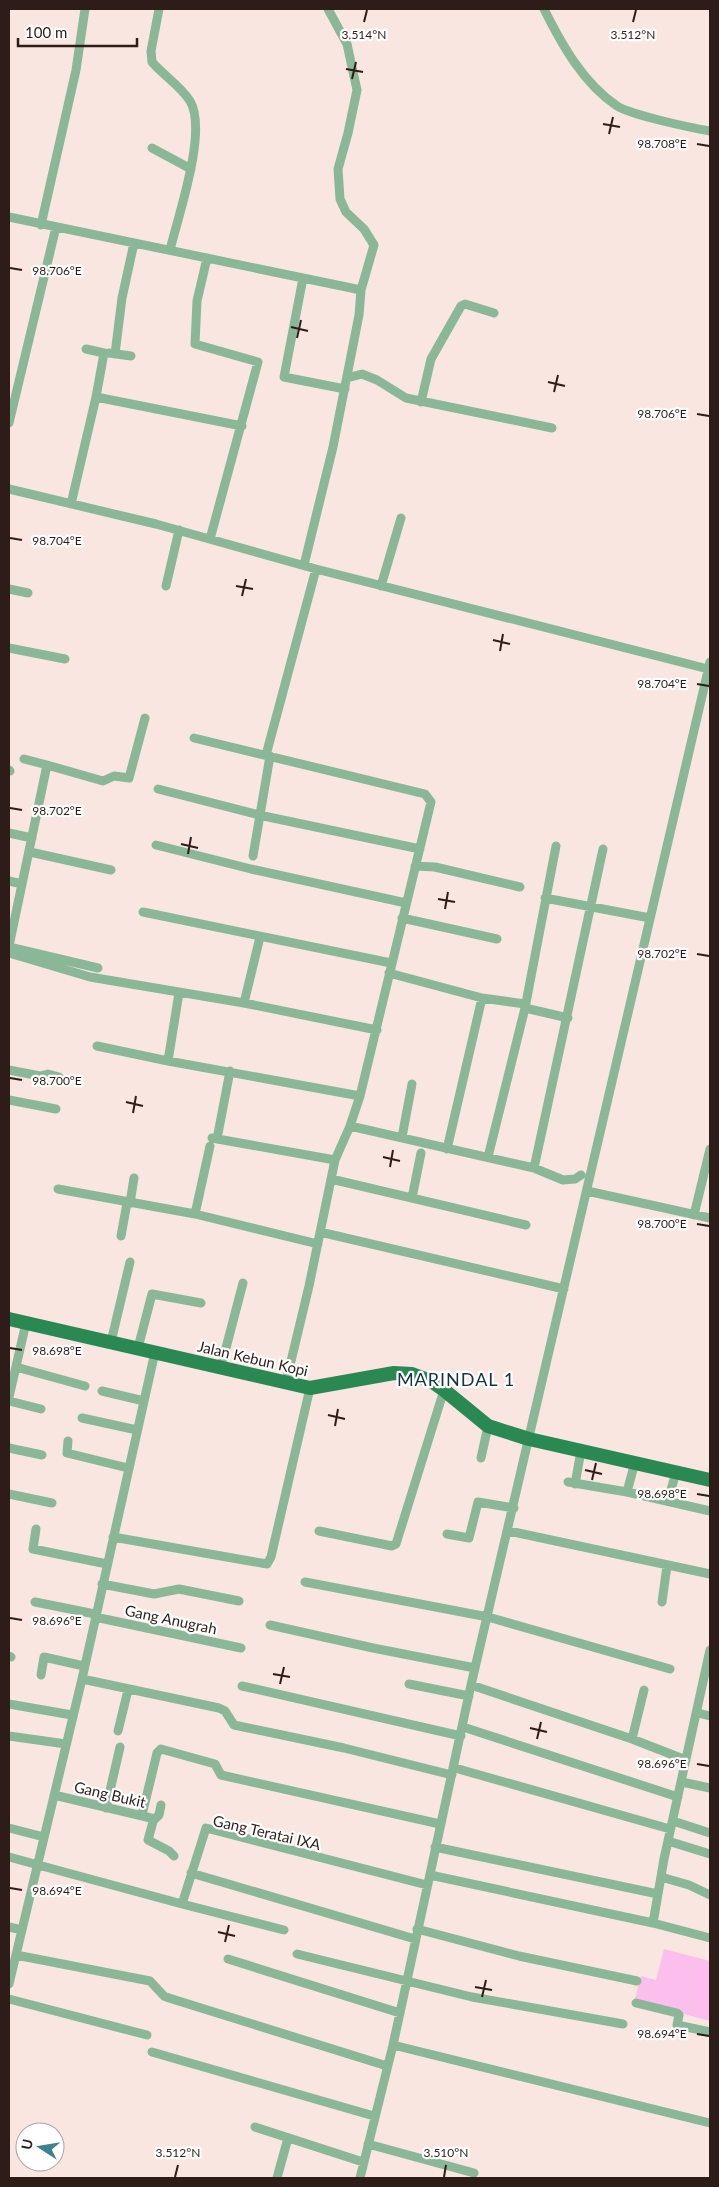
<svg xmlns="http://www.w3.org/2000/svg" width="719" height="2187" font-family="Lato,sans-serif">
<style>
.green{fill:#fbbeed}
.lines{fill:none;stroke-linecap:round;stroke-linejoin:round}
.minor{stroke:#8bb799;stroke-width:9}
.primary{stroke:#2a8953;stroke-width:14}
.ticks{fill:none;stroke:#2d1c17;stroke-width:2}
.labels{text-anchor:middle;dominant-baseline:central;stroke-width:4.5;stroke-linejoin:round;paint-order:stroke}
.street-label{font-size:15px;fill:#2d1c17;stroke:#fff}
.quarter-label{font-size:18px;letter-spacing:1px;fill:#15353c;stroke:#fff}
.ticks-label{font-size:12px;text-anchor:middle;fill:#2d1c17;stroke:#fff;stroke-width:4.5;stroke-linejoin:round;paint-order:stroke}
</style>
<rect width="100%" height="100%" fill="#fae6e1"/>
<path class="green" d="M 664,1949 L 710,1961 L 710,2021 L 639,2002 L 635,1999 L 641,1976 L 656,1980 Z"/>
<g class="lines">
<path class="minor" d="M 159,9 L 151,51 L 152,62 C 163,75 181,86 190,101 C 208,131 178,216 170,250
M 544,9 C 562,45 583,83 617,106 C 631,115 692,128 710,131
M 152,148 L 191,169
M 9,217 L 361,290
M 41,225 L 76,70 L 85,9
M 207,258 L 197,301 L 195,344 L 258,362 L 210,539
M 303,278 L 284,377 L 345,389
M 86,349 L 104,353 L 96,397
M 109,353 L 131,356
M 115,354 L 122,298 L 134,243
M 347,378 L 362,374 L 377,380 L 406,398 L 552,428
M 421,402 L 431,359 L 461,306 L 465,304 L 494,313
M 9,423 L 56,227
M 9,489 L 156,524 L 316,569 L 708,669
M 71,504 L 96,397 L 242,426
M 304,565 L 333,447 L 359,315 L 361,290 L 374,245 L 364,229 L 346,212 L 340,199 L 338,169 L 348,133 L 357,90 L 347,44 L 328,9
M 166,586 L 179,530
M 381,586 L 401,518
M 9,589 L 28,593
M 9,648 L 65,659
M 194,738 L 425,794 L 431,802 L 360,1096 L 350,1126 L 335,1160 L 309,1286 L 286,1382
M 266,755 L 316,569
M 47,765 L 103,781 L 114,776 L 129,778 L 145,718
M 9,770 L 10,771
M 158,789 L 259,815 L 420,849
M 9,833 L 32,838
M 156,845 L 251,869 L 406,903
M 30,852 L 111,870
M 253,856 L 270,756
M 415,866 L 435,867 L 520,887
M 9,881 L 22,884
M 545,898 L 650,918
M 143,912 L 391,963
M 402,918 L 497,939
M 9,946 L 47,765 L 24,759
M 9,947 L 98,968
M 9,953 L 90,977 L 244,1003 L 377,1030
M 389,973 L 482,998 L 525,1004
M 244,1003 L 260,937
M 525,1008 L 568,1018
M 97,1046 L 168,1061 L 360,1096
M 168,1061 L 179,993
M 9,1070 L 40,1076 L 48,1074 L 59,1077
M 9,1100 L 56,1109
M 350,1126 L 534,1168 L 563,1180 L 575,1179 L 581,1175
M 402,1137 L 412,1084
M 212,1138 L 335,1160
M 217,1139 L 230,1071
M 447,1149 L 482,998
M 488,1157 L 525,1008 L 556,846
M 534,1168 L 603,849
M 331,1179 L 526,1225
M 58,1189 L 195,1214 L 318,1244
M 587,1191 L 710,1218
M 412,1198 L 421,1153
M 130,1203 L 134,1178
M 195,1214 L 210,1146
M 694,1215 L 710,1149
M 320,1232 L 564,1289
M 121,1236 L 127,1203
M 111,1342 L 130,1262
M 138,1348 L 152,1294 L 201,1303
M 16,1367 L 85,1386
M 221,1367 L 243,1283
M 102,1391 L 144,1401
M 9,1397 L 26,1323
M 9,1401 L 41,1409
M 82,1418 L 137,1430
M 68,1441 L 67,1453 L 128,1468
M 9,1448 L 42,1455
M 481,1458 L 488,1426
M 568,1482 L 627,1492 L 710,1511
M 575,1484 L 581,1451
M 627,1492 L 635,1462
M 9,1494 L 52,1503
M 668,1501 L 676,1472
M 36,1529 L 33,1549 L 107,1564
M 319,1531 L 392,1546 L 396,1544 L 444,1390
M 509,1531 L 710,1574
M 447,1534 L 469,1538 L 478,1502 L 514,1508
M 113,1537 L 267,1564 L 271,1557 L 310,1388
M 305,1582 L 488,1617 L 670,1669
M 102,1584 L 154,1594 L 179,1589 L 239,1601
M 35,1602 L 95,1614
M 662,1602 L 667,1566
M 95,1617 L 241,1648
M 270,1625 L 373,1648 L 475,1668
M 9,1656 L 11,1657
M 41,1675 L 44,1657 L 84,1666
M 82,1679 L 219,1708 L 225,1711 L 234,1725 L 344,1748 L 452,1775
M 409,1684 L 469,1696
M 471,1685 L 632,1739 L 686,1760
M 242,1686 L 461,1736
M 9,1704 L 72,1715
M 698,1713 L 710,1716
M 463,1727 L 678,1797
M 118,1731 L 128,1690
M 9,1736 L 66,1744
M 632,1739 L 644,1690
M 455,1768 L 670,1829
M 682,1782 L 710,1788
M 54,1795 L 155,1819 L 159,1815 L 161,1805
M 106,1808 L 120,1747
M 142,1815 L 157,1753 L 161,1749 L 215,1764 L 221,1775 L 440,1824
M 154,1818 L 148,1840 L 169,1851 L 174,1856
M 673,1821 L 710,1833
M 9,1828 L 44,1837
M 668,1841 L 710,1854
M 435,1847 L 658,1894
M 9,1857 L 182,1904 L 206,1828 L 427,1885
M 191,1873 L 415,1939
M 430,1875 L 653,1923 L 710,1938
M 661,1877 L 689,1885 L 710,1895
M 182,1904 L 284,1930
M 653,1923 L 664,1859 L 710,1650
M 9,1927 L 22,1930
M 417,1929 L 519,1956 L 637,1981
M 297,1954 L 472,1997 L 623,2024
M 16,1955 L 150,1981 L 164,1996 L 169,1998 L 387,2066
M 228,1959 L 400,2013
M 9,1984 L 82,1679 L 155,1352
M 9,1999 L 147,2035
M 636,2003 L 677,2013 L 679,2015 L 677,2025 L 710,2032
M 393,2045 L 710,2123
M 152,2052 L 374,2116
M 255,2127 L 363,2162
M 368,2144 L 474,2173
M 277,2178 L 288,2138
M 360,2178 L 393,2045 L 471,1685 L 710,662"/>
<path class="primary" d="M 9,1319 L 310,1388 L 394,1373 L 412,1374 L 431,1381 L 444,1390 L 488,1426 L 529,1439 L 710,1480"/>
</g>
<path class="ticks" d="M 364,22 L 367,10M 633,22 L 636,10M 346,69 L 363,72M 352,79 L 356,62M 603,124 L 620,127M 609,134 L 613,117M 697,144 L 709,146M 10,268 L 22,270M 291,327 L 308,331M 297,338 L 301,320M 548,382 L 565,386M 554,392 L 558,375M 697,414 L 709,416M 10,538 L 22,540M 236,586 L 253,589M 242,596 L 246,579M 493,640 L 510,644M 500,651 L 503,634M 697,684 L 709,686M 10,808 L 22,810M 181,844 L 198,848M 188,854 L 191,837M 438,899 L 455,902M 445,909 L 448,892M 697,954 L 709,956M 10,1078 L 22,1080M 126,1102 L 143,1106M 133,1113 L 136,1096M 383,1157 L 400,1161M 390,1167 L 393,1150M 697,1224 L 709,1226M 10,1348 L 22,1350M 328,1415 L 345,1419M 335,1426 L 338,1409M 585,1470 L 602,1474M 592,1480 L 596,1463M 697,1494 L 709,1496M 10,1618 L 22,1620M 273,1674 L 290,1677M 280,1684 L 284,1667M 530,1728 L 547,1732M 537,1739 L 541,1722M 697,1764 L 709,1766M 10,1888 L 22,1890M 218,1932 L 235,1936M 225,1942 L 229,1925M 475,1987 L 492,1990M 482,1997 L 486,1980M 697,2034 L 709,2036M 175,2177 L 178,2165M 444,2177 L 446,2165"/>
<g class="labels">
<g class="street-label">
<text transform="translate(253 1358) rotate(13)">Jalan Kebun Kopi</text>
<text transform="translate(171 1619) rotate(12)">Gang Anugrah</text>
<text transform="translate(110 1794) rotate(13)">Gang Bukit</text>
<text transform="translate(267 1832) rotate(13)">Gang Teratai IXA</text>
</g>
<g class="quarter-label">
<text x="456" y="1379">MARINDAL 1</text>
</g>
</g>
<g class="ticks-label">
<text x="364" y="39">3.514°N</text>
<text x="633" y="39">3.512°N</text>
<text x="662" y="148">98.708°E</text>
<text x="57" y="275">98.706°E</text>
<text x="662" y="418">98.706°E</text>
<text x="57" y="545">98.704°E</text>
<text x="662" y="688">98.704°E</text>
<text x="57" y="815">98.702°E</text>
<text x="662" y="958">98.702°E</text>
<text x="57" y="1085">98.700°E</text>
<text x="662" y="1228">98.700°E</text>
<text x="57" y="1355">98.698°E</text>
<text x="662" y="1498">98.698°E</text>
<text x="57" y="1625">98.696°E</text>
<text x="662" y="1768">98.696°E</text>
<text x="57" y="1895">98.694°E</text>
<text x="662" y="2038">98.694°E</text>
<text x="178" y="2157">3.512°N</text>
<text x="446" y="2157">3.510°N</text>
</g>
<rect width="719" height="2187" fill="none" stroke="#2d1c17" stroke-width="20"/>
<g transform="translate(40 2147) rotate(282)"><circle r="24" fill="#ffffff" stroke="#aba4a2"/>
<path d="M0-4L9 19L0 12L-9 19Z" fill="#3e8291"/>
<text y="-8" font-size="14" font-weight="bold" text-anchor="middle" fill="#2d1c17">U</text>
</g>
<path d="M18 38v8h119v-8" fill="none" stroke="#2d1c17" stroke-width="2.5"/>
<text x="25" y="38" font-size="15" fill="#2d1c17" stroke="#ffffff" stroke-width="4" paint-order="stroke">100 m</text>
</svg>
